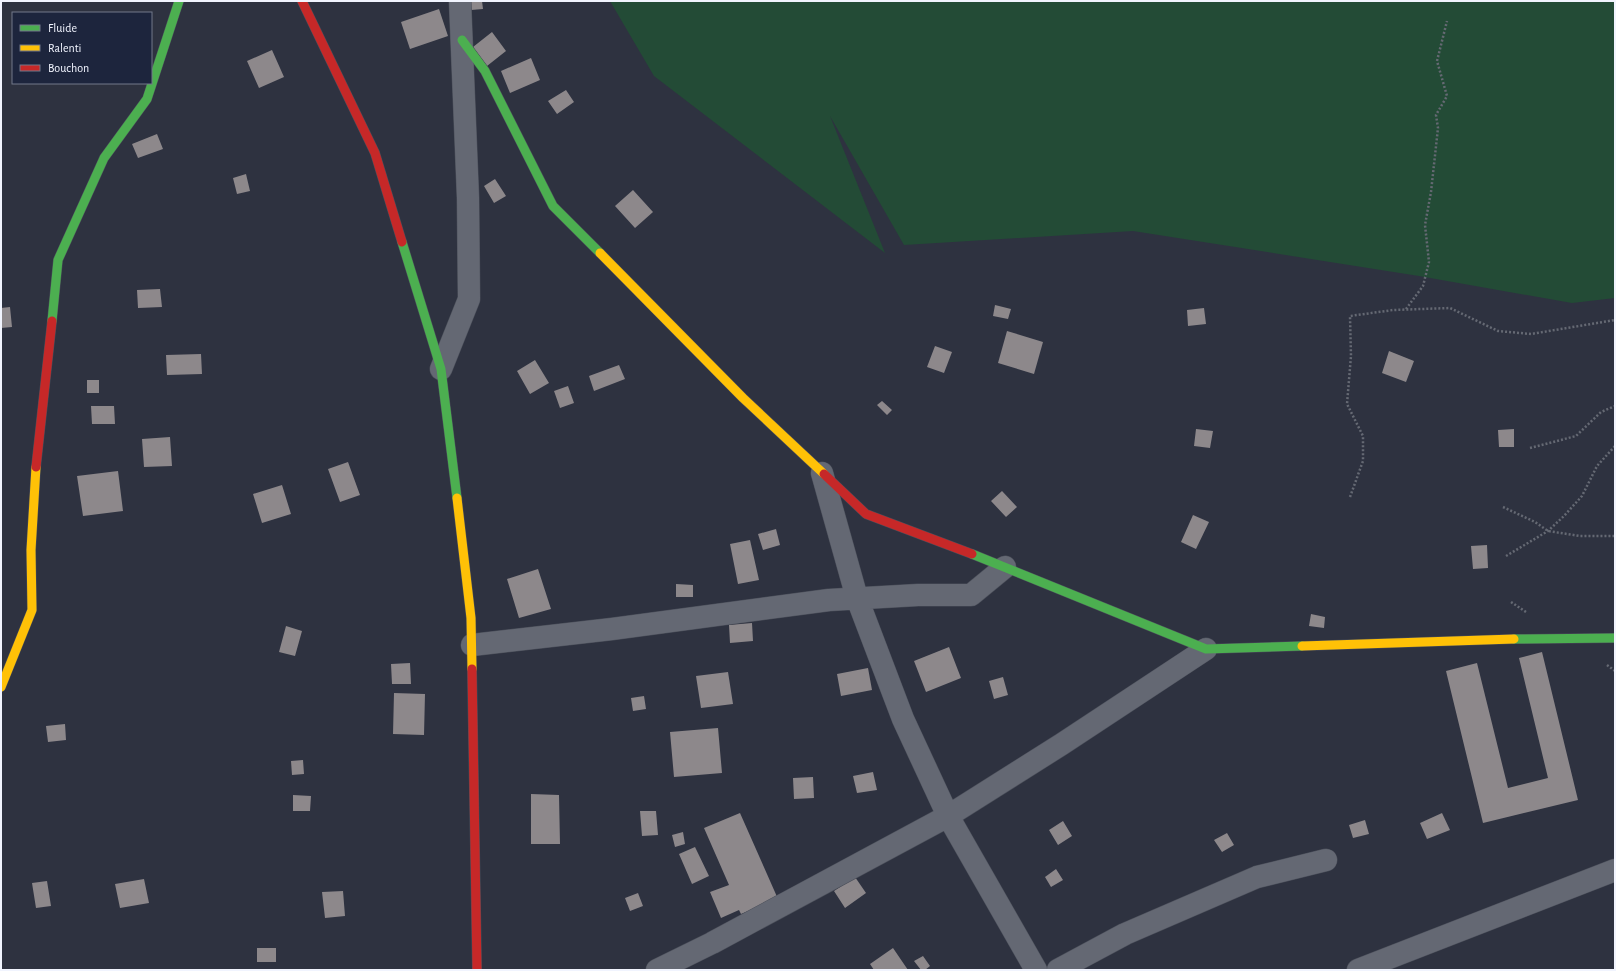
<svg xmlns="http://www.w3.org/2000/svg" width="1616" height="971" font-family="'Alegreya Sans',sans-serif">
<style>
.green{fill:#234b36}
.building{fill:#8d888b}
.lines{fill:none;stroke-linecap:round;stroke-linejoin:round}
.street-casing{stroke:#4b4f5a;stroke-width:23}
.fast-casing{stroke:#4b4f5a;stroke-width:10}
.slow-casing{stroke:#4b4f5a;stroke-width:10}
.jam-casing{stroke:#4b4f5a;stroke-width:10}
.path{stroke:#656973;stroke-width:2.5;stroke-dasharray:2 2;stroke-linecap:butt}
.street{stroke:#646873;stroke-width:22}
.fast{stroke:#4caf50;stroke-width:9}
.slow{stroke:#ffc107;stroke-width:9}
.jam{stroke:#c62828;stroke-width:9}
</style>
<rect width="100%" height="100%" fill="#2e3240"/>
<path class="green" d="M 610,1 L 1615,1 L 1615,298 L 1572,303 L 1419,276 L 1133,231 L 904,245 L 830,116 L 885,253 L 654,76 Z"/>
<path class="building" d="M 469,1 L 482,1 L 483,9 L 471,10 Z
M 439,9 L 448,36 L 410,49 L 401,22 Z
M 492,32 L 506,51 L 487,66 L 473,47 Z
M 272,50 L 284,77 L 259,88 L 247,61 Z
M 531,58 L 540,80 L 510,93 L 501,71 Z
M 566,90 L 574,102 L 557,114 L 548,101 Z
M 157,134 L 163,149 L 138,158 L 132,144 Z
M 246,174 L 250,191 L 237,194 L 233,178 Z
M 495,179 L 506,196 L 494,203 L 484,186 Z
M 633,190 L 653,212 L 635,228 L 615,206 Z
M 160,289 L 162,307 L 138,308 L 137,290 Z
M 995,305 L 1011,309 L 1008,319 L 993,316 Z
M 10,307 L 12,327 L 1,328 L 1,308 Z
M 1204,308 L 1206,324 L 1188,326 L 1187,310 Z
M 1007,331 L 1043,342 L 1034,374 L 998,363 Z
M 935,346 L 952,352 L 944,373 L 927,367 Z
M 1389,351 L 1414,361 L 1406,382 L 1382,373 Z
M 201,354 L 202,374 L 167,375 L 166,355 Z
M 535,360 L 549,383 L 530,394 L 517,371 Z
M 619,365 L 625,379 L 594,391 L 589,376 Z
M 87,380 L 99,380 L 99,393 L 87,393 Z
M 568,386 L 574,403 L 560,408 L 554,391 Z
M 882,401 L 892,410 L 887,415 L 877,405 Z
M 91,406 L 114,406 L 115,424 L 92,424 Z
M 1196,429 L 1213,431 L 1210,448 L 1194,446 Z
M 1514,429 L 1514,447 L 1499,447 L 1498,430 Z
M 170,437 L 172,466 L 144,467 L 142,439 Z
M 348,462 L 360,495 L 340,502 L 328,469 Z
M 118,471 L 123,511 L 83,516 L 77,476 Z
M 282,485 L 291,514 L 262,523 L 253,494 Z
M 1002,491 L 1017,507 L 1006,517 L 991,501 Z
M 1193,515 L 1209,522 L 1196,549 L 1181,542 Z
M 776,529 L 780,545 L 763,550 L 758,534 Z
M 750,540 L 759,580 L 738,584 L 730,544 Z
M 1487,545 L 1488,568 L 1473,569 L 1471,546 Z
M 538,569 L 551,609 L 519,618 L 507,579 Z
M 676,584 L 693,585 L 693,597 L 676,597 Z
M 1311,614 L 1325,617 L 1324,628 L 1309,626 Z
M 752,623 L 753,641 L 730,643 L 729,625 Z
M 286,626 L 302,631 L 295,656 L 279,652 Z
M 949,647 L 961,678 L 926,692 L 914,661 Z
M 1542,652 L 1578,800 L 1483,823 L 1446,671 L 1477,663 L 1508,788 L 1548,778 L 1519,658 Z
M 410,663 L 411,684 L 392,684 L 391,664 Z
M 868,668 L 872,690 L 841,696 L 837,674 Z
M 728,672 L 733,704 L 701,708 L 696,676 Z
M 1003,677 L 1008,695 L 994,699 L 989,681 Z
M 394,693 L 425,694 L 424,735 L 393,734 Z
M 644,696 L 646,709 L 633,711 L 631,698 Z
M 65,724 L 66,740 L 48,742 L 46,726 Z
M 718,728 L 722,773 L 674,777 L 670,732 Z
M 303,760 L 304,774 L 292,775 L 291,761 Z
M 873,772 L 877,790 L 857,793 L 853,776 Z
M 813,777 L 814,798 L 794,799 L 793,778 Z
M 531,794 L 559,795 L 560,844 L 531,844 Z
M 293,795 L 311,796 L 310,811 L 293,811 Z
M 640,811 L 656,811 L 658,835 L 642,836 Z
M 740,813 L 778,899 L 741,914 L 739,910 L 721,918 L 710,892 L 729,885 L 704,828 Z
M 1442,813 L 1450,830 L 1427,839 L 1420,823 Z
M 1365,820 L 1369,834 L 1353,838 L 1349,825 Z
M 1063,821 L 1072,836 L 1058,845 L 1049,830 Z
M 683,832 L 685,844 L 675,847 L 672,835 Z
M 1227,833 L 1234,845 L 1222,852 L 1214,840 Z
M 695,847 L 709,876 L 692,884 L 679,854 Z
M 1056,869 L 1063,880 L 1051,887 L 1045,877 Z
M 855,877 L 866,893 L 845,908 L 834,891 Z
M 144,879 L 149,903 L 120,908 L 115,884 Z
M 47,881 L 51,906 L 36,908 L 32,883 Z
M 343,891 L 345,916 L 325,918 L 322,892 Z
M 638,893 L 643,906 L 630,911 L 625,898 Z
M 257,948 L 276,948 L 276,962 L 257,962 Z
M 893,948 L 908,970 L 874,970 L 870,964 Z
M 923,956 L 930,966 L 925,970 L 921,970 L 914,961 Z"/>
<g class="lines">
<defs>
<path id="street" d="M 441,369 L 469,299 L 468,198 L 460,1
M 822,473 L 857,598 L 903,719 L 948,816 L 1036,970
M 472,645 L 612,629 L 829,600 L 918,595 L 971,595 L 1005,567
M 657,970 L 712,943 L 948,816 L 1062,744 L 1206,649
M 1058,970 L 1125,934 L 1257,877 L 1326,860
M 1358,970 L 1615,870"/>
<path id="fast" d="M 462,40 L 485,71 L 553,206 L 600,253
M 402,242 L 441,369 L 457,498
M 52,321 L 58,260 L 104,158 L 147,99 L 179,1
M 972,554 L 1206,649 L 1302,646
M 1514,639 L 1615,638"/>
<path id="slow" d="M 600,253 L 743,398 L 824,474
M 457,498 L 471,618 L 472,669
M 1302,646 L 1514,639
M 1,687 L 32,610 L 31,550 L 36,467"/>
<path id="jam" d="M 302,1 L 375,153 L 402,242
M 36,467 L 52,321
M 824,474 L 866,514 L 972,554
M 472,669 L 477,970"/>
</defs>
<use href="#street" class="street-casing"/>
<use href="#fast" class="fast-casing"/>
<use href="#slow" class="slow-casing"/>
<use href="#jam" class="jam-casing"/>
<path class="path" d="M 1406,309 L 1423,286 L 1429,262 L 1425,225 L 1431,192 L 1438,128 L 1436,115 L 1447,96 L 1437,61 L 1447,21
M 1530,448 L 1576,436 L 1601,412 L 1615,406
M 1350,497 L 1363,461 L 1363,436 L 1347,404 L 1351,356 L 1350,316 L 1393,310 L 1450,308 L 1498,331 L 1531,334 L 1615,320
M 1503,507 L 1535,522 L 1548,531 L 1580,536 L 1615,536
M 1506,556 L 1548,531 L 1564,516 L 1582,496 L 1597,466 L 1615,446
M 1511,602 L 1526,612
M 1607,665 L 1615,671"/>
<use href="#street" class="street"/>
<use href="#fast" class="fast"/>
<use href="#slow" class="slow"/>
<use href="#jam" class="jam"/>
</g>
<rect width="1616" height="971" fill="none" stroke="#f1f4fe" stroke-width="4"/>
<rect x="12" y="12" width="140" height="72" fill="#1d253d" stroke="#72788a"/>
<rect x="20" y="25" width="20" height="6" fill="#4caf50" stroke="#72788a"/>
<text x="48" y="32" font-size="12" fill="#f1f4fe">Fluide</text>
<rect x="20" y="45" width="20" height="6" fill="#ffc107" stroke="#72788a"/>
<text x="48" y="52" font-size="12" fill="#f1f4fe">Ralenti</text>
<rect x="20" y="65" width="20" height="6" fill="#c62828" stroke="#72788a"/>
<text x="48" y="72" font-size="12" fill="#f1f4fe">Bouchon</text>
</svg>
